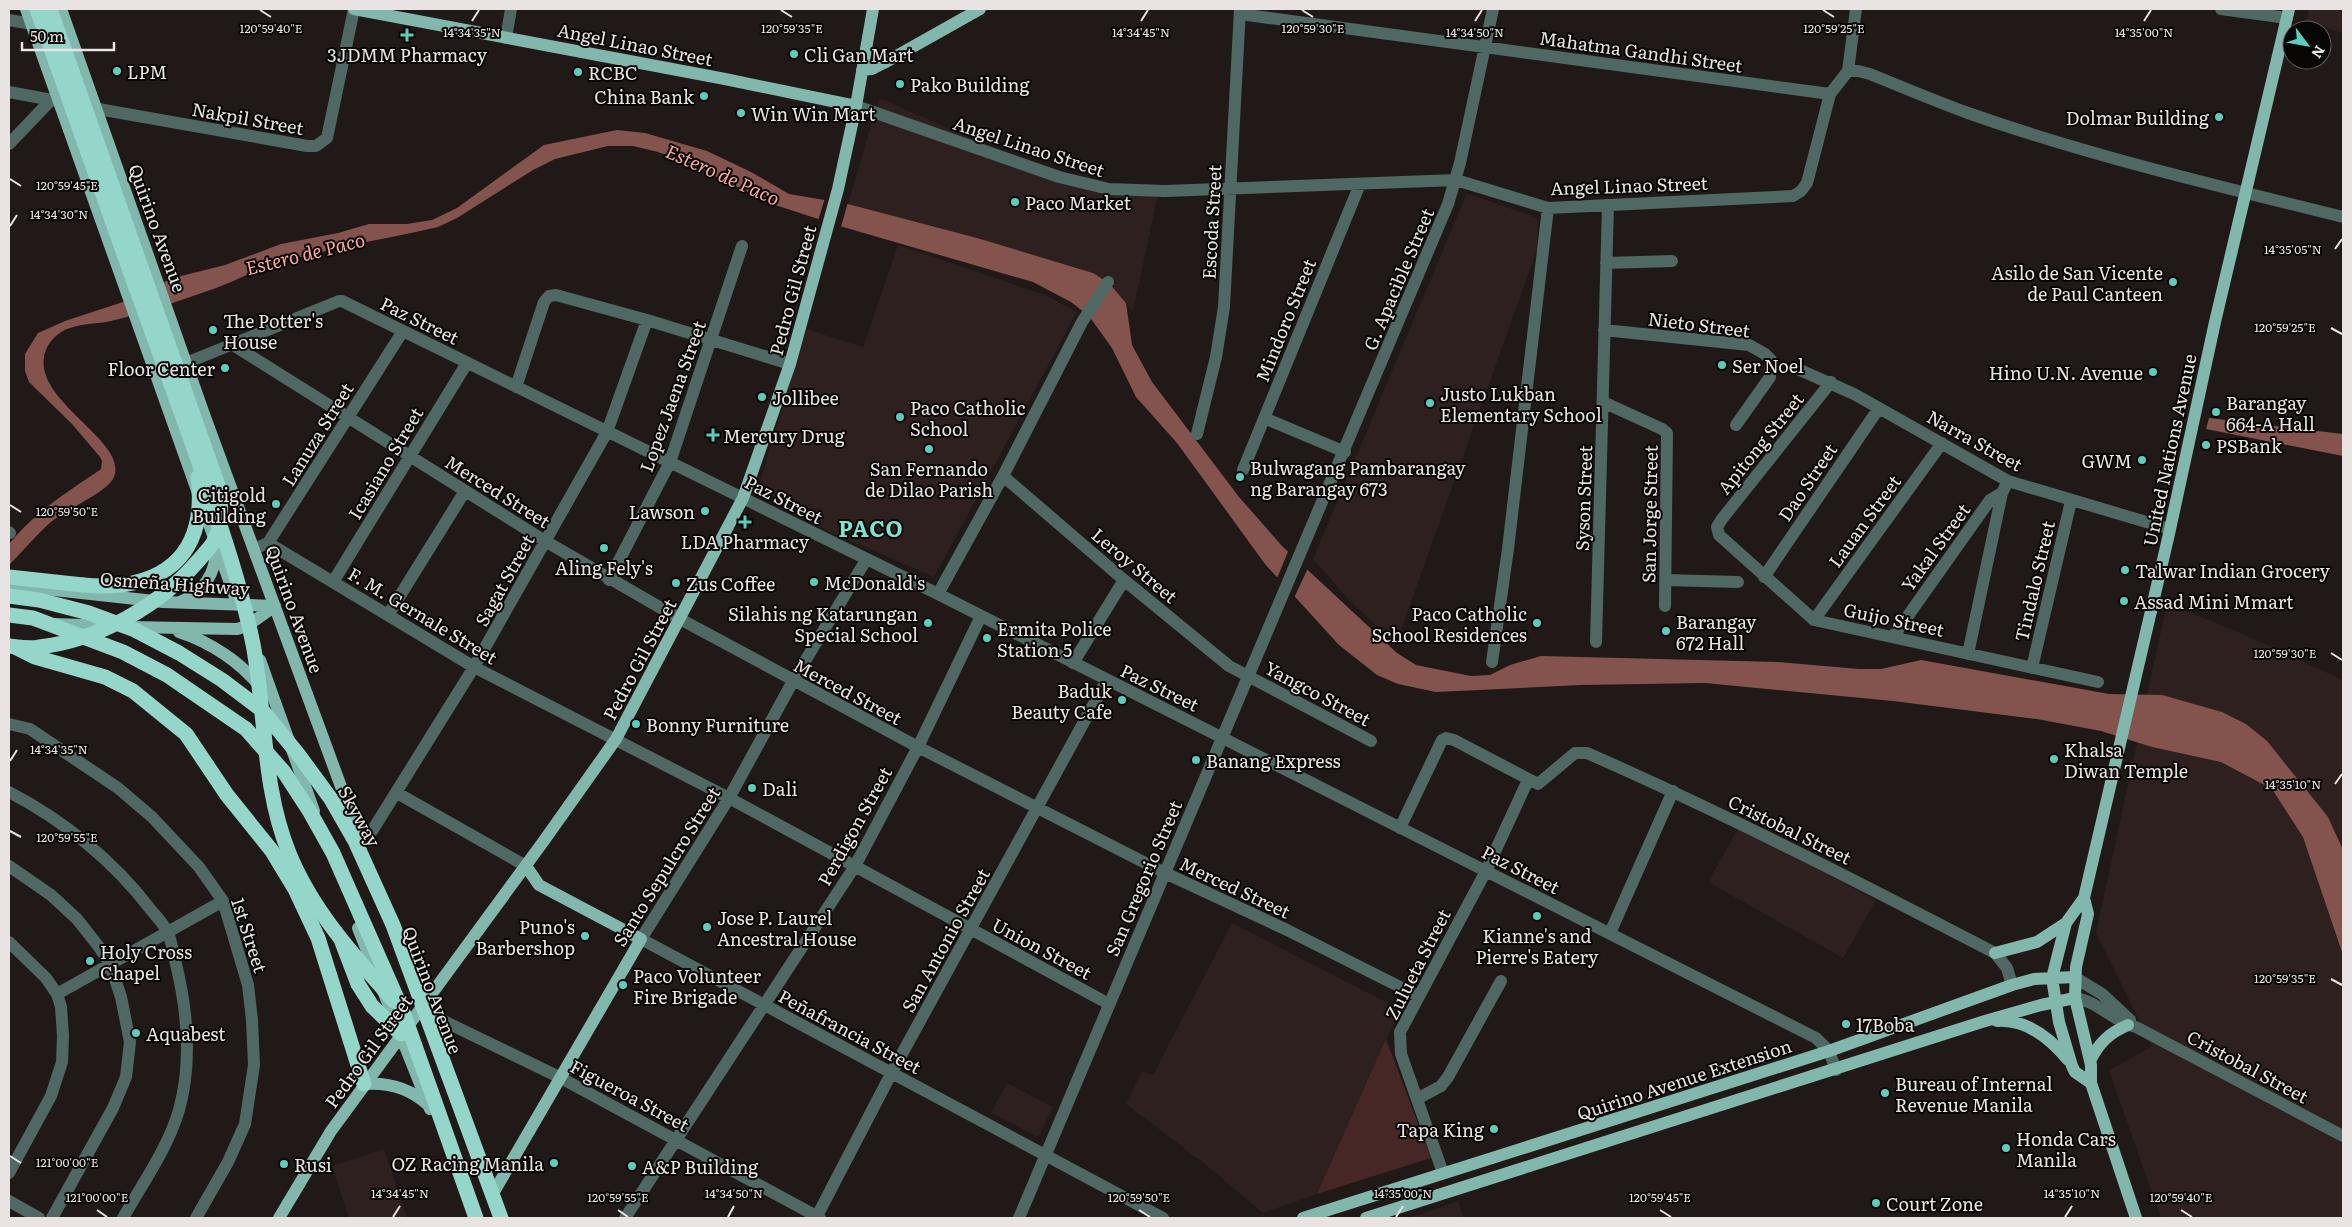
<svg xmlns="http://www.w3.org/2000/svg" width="2352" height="1227" font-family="Literata,serif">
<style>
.built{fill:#2d201e}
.green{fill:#462725}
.water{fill:#85534e}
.pier{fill:#201918}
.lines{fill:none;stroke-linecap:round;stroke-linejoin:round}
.minor{stroke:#4f6863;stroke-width:12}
.major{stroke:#81b7ad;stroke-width:12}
.highway{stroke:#95d6cb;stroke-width:15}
.highway-bridge{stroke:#95d6cb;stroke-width:15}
.ticks{fill:none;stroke:#e9e4e3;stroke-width:2}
.poi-dot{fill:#5acebd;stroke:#080505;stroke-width:2}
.labels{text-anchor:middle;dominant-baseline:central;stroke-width:4;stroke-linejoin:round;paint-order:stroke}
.street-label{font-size:18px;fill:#e9e4e3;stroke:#080505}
.poi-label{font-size:18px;fill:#e9e4e3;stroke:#080505;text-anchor:start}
.water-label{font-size:19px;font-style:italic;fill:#faa8a0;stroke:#080505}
.district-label{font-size:22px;font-weight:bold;letter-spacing:1px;fill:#7ee5d5;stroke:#080505}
.ticks-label{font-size:12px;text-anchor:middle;fill:#e9e4e3;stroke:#080505;stroke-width:4;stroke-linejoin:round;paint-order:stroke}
</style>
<rect width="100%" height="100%" fill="#201918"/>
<path class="built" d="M 2309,9 L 2343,9 L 2343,33 L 2306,23 Z
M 879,98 L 985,144 L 1066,174 L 1158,194 L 1133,312 L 1116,290 L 1093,273 L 977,238 L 848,204 Z
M 1467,193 L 1537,218 L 1538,247 L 1396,644 L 1350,601 L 1313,559 Z
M 898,245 L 1045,295 L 1077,312 L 934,577 L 828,531 L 758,488 L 806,329 L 863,347 Z
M 2167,603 L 2243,634 L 2343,680 L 2343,1218 L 2161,1218 L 2109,1071 L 2152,1046 L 2096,933 Z
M 1739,827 L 1876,900 L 1843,958 L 1708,882 Z
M 1232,923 L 1400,1009 L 1317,1194 L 1263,1213 L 1206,1165 L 1126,1104 L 1142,1071 L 1153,1075 Z
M 1007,1083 L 1053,1107 L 1038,1137 L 991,1113 Z
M 384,1149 L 407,1218 L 349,1218 L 332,1166 Z
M 1458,1201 L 1464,1218 L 1409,1218 Z"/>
<path class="green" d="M 1386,1039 L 1431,1158 L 1317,1194 Z"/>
<path class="water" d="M 617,130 L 645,133 L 707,151 L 751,172 L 789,194 L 848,204 L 977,238 L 1093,273 L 1109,283 L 1126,303 L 1132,345 L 1152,382 L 1239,497 L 1282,546 L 1397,653 L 1416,665 L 1471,676 L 1490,675 L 1510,665 L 1541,656 L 1778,662 L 1859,669 L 1881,669 L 1921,660 L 2109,694 L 2162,695 L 2222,712 L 2246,724 L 2267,741 L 2328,817 L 2343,850 L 2343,955 L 2303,837 L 2272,789 L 2221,762 L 2152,747 L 2101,731 L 2037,719 L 1893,701 L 1705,683 L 1580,685 L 1436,692 L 1398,684 L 1377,675 L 1339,645 L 1265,564 L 1177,443 L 1136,397 L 1112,348 L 1089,316 L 1071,302 L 1033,282 L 843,227 L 772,204 L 686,162 L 658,152 L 633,146 L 608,146 L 555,159 L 533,170 L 457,218 L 438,227 C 385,239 331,248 279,263 C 257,269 237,280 216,288 C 182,300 146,313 111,321 C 98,324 83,323 70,328 C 57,332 46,344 44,357 C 36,404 132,443 113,479 C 105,493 65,510 51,522 C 36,535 23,551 9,565 L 9,544 C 35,513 61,496 94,474 L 101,469 L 102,461 L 100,457 L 72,424 L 29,382 L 25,371 L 25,354 L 38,333 L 65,321 L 123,302 L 173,278 L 225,265 L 281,244 L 338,233 L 369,224 L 407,224 L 432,220 L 457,208 L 544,145 Z
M 2209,418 L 2343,434 L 2343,456 L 2206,429 Z"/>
<path class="pier" d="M 825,198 L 848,202 L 841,227 L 818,221 Z
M 1289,549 L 1309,566 L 1293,600 L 1276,581 Z"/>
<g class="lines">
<path class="minor" d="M 2221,9 L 2287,18
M 1240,14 L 1830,94
M 9,20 L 32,24
M 506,38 L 511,9
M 1848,71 L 1858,71 L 1870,74 C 1902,87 1935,101 1968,113 C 2090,156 2218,186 2343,217
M 9,92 L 68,103
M 856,106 L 1059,177 L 1109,189 L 1165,191 L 1456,180 L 1548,208 L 1793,196 L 1801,191 L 1807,183 L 1830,94 L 1848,71 L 1856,9
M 87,107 L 307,146 L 316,146 L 327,138 L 354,9
M 9,144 L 51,100
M 1606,263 L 1672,261
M 1604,330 L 1749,345 L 1765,354 L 1771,360 L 1770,377 L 1736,425
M 233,345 L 545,541 L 680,619 L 918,747 L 1165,873 L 1287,930 L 1418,996
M 186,363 L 339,301 L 342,301 L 938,594 L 1816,1038 L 1829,1051 L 1836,1070
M 1800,370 L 1854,394 L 2008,481 L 2170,529
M 1831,382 L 1722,519 L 1717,527 L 1719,535 L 1814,620 L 2098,682
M 516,387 L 544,302 L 549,296 L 556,295 L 647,320 L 790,364
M 1603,402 L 1662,429 L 1667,433 L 1665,606
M 1264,418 L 1345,452
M 1197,434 L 1216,357 L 1224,307 L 1240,9
M 1243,470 L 1360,184
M 1003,476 L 1124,580 L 1229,666 L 1371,741
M 9,532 L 10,533
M 268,543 L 474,667 L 729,798 L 1109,1004
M 254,549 L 268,543 L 403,331
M 866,560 L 793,681 L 729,798 L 641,939 L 1163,1218
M 1764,577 L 1879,408
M 609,580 L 670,462 L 742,246
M 1666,580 L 1738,582
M 333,582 L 467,363
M 938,594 L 1003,476 L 1082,322 L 1108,282
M 388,615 L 465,491
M 1814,620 L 1942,443
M 1893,637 L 1990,500 L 2002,493 L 2008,481
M 1596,642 L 1608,205
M 1968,654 L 2002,493
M 1492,662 L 1508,549 L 1548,208
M 1073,663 L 1124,580
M 2032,668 L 2071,501
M 9,724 L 30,729 L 118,788 L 152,817 L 199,867 L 223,901 L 248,985 L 252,1020 L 254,1065 L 245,1124 L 228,1162 L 196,1218
M 9,792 C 63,820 114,861 151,910 C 156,916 163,923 167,931 C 171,938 172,948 174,956 C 187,1006 193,1060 179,1110 C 168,1148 142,1184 123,1218
M 397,793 L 526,866
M 1400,828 L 1442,740 L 1446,738 L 1454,740 L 1538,784 L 1575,753 L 1587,753 C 1726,814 1860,883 1995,953 L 2007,968 L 2012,985
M 360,839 L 372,831 L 474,667 L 607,432 L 647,320
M 9,866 L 51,895 L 77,919 L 99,947 L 110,964 L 121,997 L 130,1042 L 126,1077 L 113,1108 L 52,1218
M 1610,933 L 1673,791
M 9,942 L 46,978 L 57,994 L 61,1007 L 63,1036 L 62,1062 L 51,1096 L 9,1173
M 2074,977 L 2102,994 L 2130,1020
M 57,994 L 223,901
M 2075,998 C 2098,1001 2114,1022 2136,1027 L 2343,1136
M 421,1010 L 559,1077 L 820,1218
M 1417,1099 L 1441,1086 L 1448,1077 L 1501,981
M 1443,1173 L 1401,1054 L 1400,1032 L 1486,871 L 1528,780
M 9,1201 L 39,1218
M 625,1218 L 855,866 L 918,747 L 981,616
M 816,1218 L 892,1072 L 1107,680
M 1019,1218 L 1448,204 L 1460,163 L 1493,9"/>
<path class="major" d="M 26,9 L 236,600
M 61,9 L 205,417 L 361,841
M 354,9 L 725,79 L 856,106
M 862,70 L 872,69 L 884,63 L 980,9
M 9,585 L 163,602 L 275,606
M 180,602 C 203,592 216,574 216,549
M 55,624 L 110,626
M 130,627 L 237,629 L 247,626 L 275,606
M 179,632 C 210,642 241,662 261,688
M 260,660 L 314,811
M 2084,898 L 2088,914 L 2076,967 L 2075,998 L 2091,1065 L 2091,1083 L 2136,1218
M 358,928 L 430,1109
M 1995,953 L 2037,942 L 2066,923
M 1997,1021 C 2027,1019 2050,1038 2068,1060
M 2090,1061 C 2099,1043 2109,1033 2128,1025
M 2091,1083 L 2075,1072 L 2072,1066 L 2059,1022 L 2052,978 L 2066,923 L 2084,898 L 2169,534 L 2215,322 L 2289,9
M 364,1084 C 389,1082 410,1088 428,1105
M 495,1190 L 641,939 L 539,885 L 526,866
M 279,1218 L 331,1131 L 543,842 L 616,739 L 743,498 L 790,364 L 838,189 L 856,106 L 873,9
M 1303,1218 L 1829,1051 L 2012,985 L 2034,979 L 2074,977
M 1366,1218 L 1985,1021 L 2041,1005 L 2075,998"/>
<path class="highway" d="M 135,285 L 194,448
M 9,577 L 83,585
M 15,647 L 35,657 L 105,677 L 133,691 L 186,734 L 227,795 L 272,851 L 295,889 L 318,938 L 364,1084
M 342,942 L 358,984 L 372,1006 L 401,1034"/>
<path class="highway-bridge" d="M 37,9 L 135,285
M 194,448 C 215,510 240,580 253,644 C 266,713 262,787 289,853 C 312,910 354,956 394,1001
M 83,585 C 160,592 208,558 198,477
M 9,596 L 39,600 L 89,613 L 135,630 L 179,653 L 222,680 L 262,710 L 298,754 L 331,799 L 355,841 L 393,925 L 501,1218
M 9,615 L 33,618 L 123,652 L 167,675 L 246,729 L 284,772 L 310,812 L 333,853 L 403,1012 L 476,1218
M 9,646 C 19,647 30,649 39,647 C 99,640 159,606 198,561 C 203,555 209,549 213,543 C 222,527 221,509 220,491 L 50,9"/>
</g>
<path class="ticks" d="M 260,10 L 271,17M 781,10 L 792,17M 1302,10 L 1313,17M 1823,10 L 1834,17M 472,21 L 479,10M 1141,21 L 1148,10M 1475,21 L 1482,10M 2144,21 L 2151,10M 10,179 L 21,186M 10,226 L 17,215M 2335,249 L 2342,239M 2331,328 L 2342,334M 10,505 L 21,512M 2331,653 L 2342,660M 10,761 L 17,750M 2335,784 L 2342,774M 10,831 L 21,837M 2331,979 L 2342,985M 10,1156 L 21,1163M 97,1210 L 107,1217M 618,1210 L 628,1217M 1139,1210 L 1150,1217M 1660,1210 L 1671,1217M 2181,1210 L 2192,1217M 393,1217 L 400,1206M 728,1217 L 734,1206M 1396,1217 L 1403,1206M 2065,1217 L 2072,1206"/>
<g class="poi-dot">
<path d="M404.5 27.5h5v5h5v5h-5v5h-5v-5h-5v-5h5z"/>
<circle cx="794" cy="54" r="5"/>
<circle cx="117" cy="71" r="5"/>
<circle cx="578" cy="72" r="5"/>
<circle cx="900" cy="84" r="5"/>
<circle cx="704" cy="96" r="5"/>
<circle cx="741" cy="113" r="5"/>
<circle cx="2219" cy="117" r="5"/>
<circle cx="1015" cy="202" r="5"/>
<circle cx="2173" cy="282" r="5"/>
<circle cx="213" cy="330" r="5"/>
<circle cx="1722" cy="365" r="5"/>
<circle cx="225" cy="368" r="5"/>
<circle cx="2153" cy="372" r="5"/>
<circle cx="762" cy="397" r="5"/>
<circle cx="1430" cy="403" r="5"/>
<circle cx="2216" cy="412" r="5"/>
<circle cx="900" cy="417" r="5"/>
<path d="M710.5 427.5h5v5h5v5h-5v5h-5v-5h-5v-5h5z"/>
<circle cx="2206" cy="445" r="5"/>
<circle cx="929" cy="449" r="5"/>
<circle cx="2142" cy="460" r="5"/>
<circle cx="1240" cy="477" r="5"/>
<circle cx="276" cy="504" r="5"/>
<circle cx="705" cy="511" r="5"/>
<path d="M742.5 514.5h5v5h5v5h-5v5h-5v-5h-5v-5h5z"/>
<circle cx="604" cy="548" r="5"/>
<circle cx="2125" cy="570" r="5"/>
<circle cx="814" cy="582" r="5"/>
<circle cx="676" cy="583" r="5"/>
<circle cx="2124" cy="601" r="5"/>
<circle cx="928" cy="623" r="5"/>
<circle cx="1537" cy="623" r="5"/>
<circle cx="1666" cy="631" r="5"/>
<circle cx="987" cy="638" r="5"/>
<circle cx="1122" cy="700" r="5"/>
<circle cx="636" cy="724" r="5"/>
<circle cx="2054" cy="759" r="5"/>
<circle cx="1196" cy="760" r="5"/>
<circle cx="752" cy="788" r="5"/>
<circle cx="1537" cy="916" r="5"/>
<circle cx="707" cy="927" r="5"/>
<circle cx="585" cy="936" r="5"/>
<circle cx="90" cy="961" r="5"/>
<circle cx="623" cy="985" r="5"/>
<circle cx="1846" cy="1024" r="5"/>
<circle cx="136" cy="1033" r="5"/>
<circle cx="1885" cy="1093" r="5"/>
<circle cx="1494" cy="1129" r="5"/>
<circle cx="2006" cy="1148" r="5"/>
<circle cx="554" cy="1163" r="5"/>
<circle cx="284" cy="1164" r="5"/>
<circle cx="632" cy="1166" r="5"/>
<circle cx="1876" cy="1203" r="5"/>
</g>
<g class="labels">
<g class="street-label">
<text transform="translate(635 44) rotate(11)">Angel Linao Street</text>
<text transform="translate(1641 51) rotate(8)">Mahatma Gandhi Street</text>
<text transform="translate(248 118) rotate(10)">Nakpil Street</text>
<text transform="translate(1029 146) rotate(18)">Angel Linao Street</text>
<text transform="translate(1629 185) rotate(-2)">Angel Linao Street</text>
<text transform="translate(1211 222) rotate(-87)">Escoda Street</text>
<text transform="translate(158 228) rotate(70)">Quirino Avenue</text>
<text transform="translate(1398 279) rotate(-67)">G. Apacible Street</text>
<text transform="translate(792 290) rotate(-75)">Pedro Gil Street</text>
<text transform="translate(420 320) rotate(26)">Paz Street</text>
<text transform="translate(1285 320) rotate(-68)">Mindoro Street</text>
<text transform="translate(1699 324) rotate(7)">Nieto Street</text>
<text transform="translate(672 396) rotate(-70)">Lopez Jaena Street</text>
<text transform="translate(317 434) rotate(-58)">Lanuza Street</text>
<text transform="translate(1975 440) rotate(29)">Narra Street</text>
<text transform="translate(1760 443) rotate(-51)">Apitong Street</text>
<text transform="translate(2169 450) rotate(-78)">United Nations Avenue</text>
<text transform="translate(385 463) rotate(-59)">Icasiano Street</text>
<text transform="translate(1807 482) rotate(-56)">Dao Street</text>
<text transform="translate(498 491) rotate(32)">Merced Street</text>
<text transform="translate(1583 498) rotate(-88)">Syson Street</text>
<text transform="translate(784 499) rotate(27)">Paz Street</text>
<text transform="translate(1649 514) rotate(-89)">San Jorge Street</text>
<text transform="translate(1864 521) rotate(-54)">Lauan Street</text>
<text transform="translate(1935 547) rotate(-54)">Yakal Street</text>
<text transform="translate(1135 565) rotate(40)">Leroy Street</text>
<text transform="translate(504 580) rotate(-61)">Sagat Street</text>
<text transform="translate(2034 581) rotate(-77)">Tindalo Street</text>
<text transform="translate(175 583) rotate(4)">Osmeña Highway</text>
<text transform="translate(295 609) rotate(70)">Quirino Avenue</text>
<text transform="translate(423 615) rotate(31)">F. M. Gernale Street</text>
<text transform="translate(1894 619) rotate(12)">Guijo Street</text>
<text transform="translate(639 659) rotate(-62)">Pedro Gil Street</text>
<text transform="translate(1160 687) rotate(26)">Paz Street</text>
<text transform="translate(848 691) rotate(28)">Merced Street</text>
<text transform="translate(1318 693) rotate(28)">Yangco Street</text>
<text transform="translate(360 816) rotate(61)">Skyway</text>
<text transform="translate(854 826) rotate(-61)">Perdigon Street</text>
<text transform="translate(1790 829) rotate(26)">Cristobal Street</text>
<text transform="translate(666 866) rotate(-58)">Santo Sepulcro Street</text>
<text transform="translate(1521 869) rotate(27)">Paz Street</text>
<text transform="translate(1143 878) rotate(-67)">San Gregorio Street</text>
<text transform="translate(1235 887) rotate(25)">Merced Street</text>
<text transform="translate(250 935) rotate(72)">1st Street</text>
<text transform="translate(945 940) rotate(-61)">San Antonio Street</text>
<text transform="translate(1042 948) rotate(28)">Union Street</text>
<text transform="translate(1417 964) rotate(-63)">Zulueta Street</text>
<text transform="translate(433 990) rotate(69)">Quirino Avenue</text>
<text transform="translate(850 1031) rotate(28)">Peñafrancia Street</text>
<text transform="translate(368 1051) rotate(-54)">Pedro Gil Street</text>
<text transform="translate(2248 1066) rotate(28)">Cristobal Street</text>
<text transform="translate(1684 1079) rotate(-18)">Quirino Avenue Extension</text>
<text transform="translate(630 1095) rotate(28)">Figueroa Street</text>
</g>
<g class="poi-label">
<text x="407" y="54" text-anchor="middle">3JDMM Pharmacy</text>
<text x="804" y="54">Cli Gan Mart</text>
<text x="127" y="71">LPM</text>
<text x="588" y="72">RCBC</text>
<text x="910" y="84">Pako Building</text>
<text x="694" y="96" text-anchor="end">China Bank</text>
<text x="751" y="113">Win Win Mart</text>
<text x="2209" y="117" text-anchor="end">Dolmar Building</text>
<text x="1025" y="202">Paco Market</text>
<text x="2163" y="272" text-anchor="end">Asilo de San Vicente<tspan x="2163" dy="21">de Paul Canteen</tspan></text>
<text x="223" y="320">The Potter's<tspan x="223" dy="21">House</tspan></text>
<text x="1732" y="365">Ser Noel</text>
<text x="215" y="368" text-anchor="end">Floor Center</text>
<text x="2143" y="372" text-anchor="end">Hino U.N. Avenue</text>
<text x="1440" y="393">Justo Lukban<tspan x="1440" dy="21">Elementary School</tspan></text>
<text x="772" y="397">Jollibee</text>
<text x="2226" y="402">Barangay<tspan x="2226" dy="21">664-A Hall</tspan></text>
<text x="910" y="407">Paco Catholic<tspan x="910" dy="21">School</tspan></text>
<text x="723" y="435">Mercury Drug</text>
<text x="2216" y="445">PSBank</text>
<text x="2132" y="460" text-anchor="end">GWM</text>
<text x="1250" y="467">Bulwagang Pambarangay<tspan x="1250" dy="21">ng Barangay 673</tspan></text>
<text x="929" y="468" text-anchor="middle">San Fernando<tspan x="929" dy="21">de Dilao Parish</tspan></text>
<text x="266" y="494" text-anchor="end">Citigold<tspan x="266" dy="21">Building</tspan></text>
<text x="695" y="511" text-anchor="end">Lawson</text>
<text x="745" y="541" text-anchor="middle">LDA Pharmacy</text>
<text x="604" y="567" text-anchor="middle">Aling Fely's</text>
<text x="2135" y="570">Talwar Indian Grocery</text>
<text x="824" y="582">McDonald's</text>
<text x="686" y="583">Zus Coffee</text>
<text x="2134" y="601">Assad Mini Mmart</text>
<text x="918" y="613" text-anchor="end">Silahis ng Katarungan<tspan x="918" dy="21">Special School</tspan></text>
<text x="1527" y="613" text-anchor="end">Paco Catholic<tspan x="1527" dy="21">School Residences</tspan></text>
<text x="1676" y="621">Barangay<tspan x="1676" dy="21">672 Hall</tspan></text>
<text x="997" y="628">Ermita Police<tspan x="997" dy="21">Station 5</tspan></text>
<text x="1112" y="690" text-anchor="end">Baduk<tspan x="1112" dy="21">Beauty Cafe</tspan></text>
<text x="646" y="724">Bonny Furniture</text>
<text x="2064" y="749">Khalsa<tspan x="2064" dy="21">Diwan Temple</tspan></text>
<text x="1206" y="760">Banang Express</text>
<text x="762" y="788">Dali</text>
<text x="717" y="917">Jose P. Laurel<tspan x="717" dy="21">Ancestral House</tspan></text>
<text x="575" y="926" text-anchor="end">Puno's<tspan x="575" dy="21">Barbershop</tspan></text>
<text x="1537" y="935" text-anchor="middle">Kianne's and<tspan x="1537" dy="21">Pierre's Eatery</tspan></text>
<text x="100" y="951">Holy Cross<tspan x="100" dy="21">Chapel</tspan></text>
<text x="633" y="975">Paco Volunteer<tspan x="633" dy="21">Fire Brigade</tspan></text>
<text x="1856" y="1024">17Boba</text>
<text x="146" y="1033">Aquabest</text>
<text x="1895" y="1083">Bureau of Internal<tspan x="1895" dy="21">Revenue Manila</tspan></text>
<text x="1484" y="1129" text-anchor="end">Tapa King</text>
<text x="2016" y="1138">Honda Cars<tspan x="2016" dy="21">Manila</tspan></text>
<text x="544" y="1163" text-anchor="end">OZ Racing Manila</text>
<text x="294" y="1164">Rusi</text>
<text x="642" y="1166">A&amp;P Building</text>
<text x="1886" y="1203">Court Zone</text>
</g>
<g class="water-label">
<text transform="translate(723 174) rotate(24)">Estero de Paco</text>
<text transform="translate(305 253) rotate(-14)">Estero de Paco</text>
</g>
<g class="district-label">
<text x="871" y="527">PACO</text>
</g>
</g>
<g class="ticks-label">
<text x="1834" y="33">120°59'25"E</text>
<text x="271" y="33">120°59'40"E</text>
<text x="792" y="33">120°59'35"E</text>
<text x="1313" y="33">120°59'30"E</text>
<text x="472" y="37">14°34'35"N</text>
<text x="1141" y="37">14°34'45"N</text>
<text x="1475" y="37">14°34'50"N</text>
<text x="2144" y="37">14°35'00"N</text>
<text x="67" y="190">120°59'45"E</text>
<text x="59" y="219">14°34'30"N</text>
<text x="2293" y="254">14°35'05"N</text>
<text x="2285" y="332">120°59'25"E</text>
<text x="67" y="516">120°59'50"E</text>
<text x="2285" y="658">120°59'30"E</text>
<text x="59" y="754">14°34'35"N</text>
<text x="2293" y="789">14°35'10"N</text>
<text x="67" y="842">120°59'55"E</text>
<text x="2285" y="983">120°59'35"E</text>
<text x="67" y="1167">121°00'00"E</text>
<text x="400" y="1198">14°34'45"N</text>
<text x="734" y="1198">14°34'50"N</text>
<text x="1403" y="1198">14°35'00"N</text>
<text x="2072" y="1198">14°35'10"N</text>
<text x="97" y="1202">121°00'00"E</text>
<text x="618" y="1202">120°59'55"E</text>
<text x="1139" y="1202">120°59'50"E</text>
<text x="1660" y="1202">120°59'45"E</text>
<text x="2181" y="1202">120°59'40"E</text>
</g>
<rect width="2352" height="1227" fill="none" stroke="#e9e4e3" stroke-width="20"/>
<g transform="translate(2307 45) rotate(122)"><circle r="24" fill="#080505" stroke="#625e5e"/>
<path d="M0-4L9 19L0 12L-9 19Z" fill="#5acebd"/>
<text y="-8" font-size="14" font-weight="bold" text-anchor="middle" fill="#e9e4e3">N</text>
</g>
<path d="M22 42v8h92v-8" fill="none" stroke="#e9e4e3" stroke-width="2.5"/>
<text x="30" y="42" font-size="15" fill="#e9e4e3" stroke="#080505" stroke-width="4" paint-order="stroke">50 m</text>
</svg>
